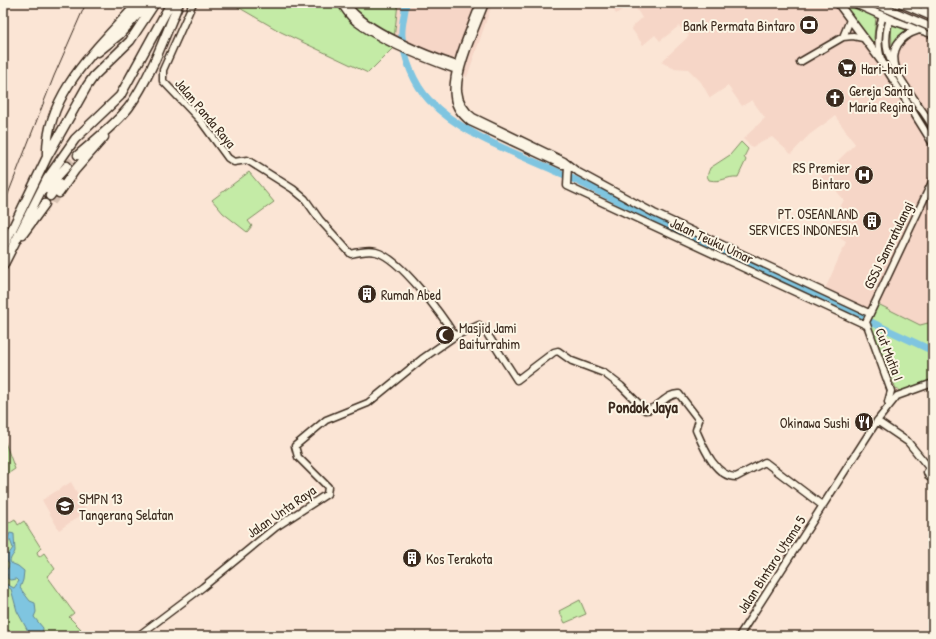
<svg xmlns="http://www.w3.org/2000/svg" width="936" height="639" font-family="'Patrick Hand',sans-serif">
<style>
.built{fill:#f6d6c7}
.green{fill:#c4eba6;stroke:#808a62}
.water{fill:#7fc5e0;stroke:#648792}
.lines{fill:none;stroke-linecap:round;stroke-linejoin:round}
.river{stroke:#7fc5e0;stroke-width:7}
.highway-tunnel{stroke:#d5c0b0;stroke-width:8;stroke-dasharray:8 4;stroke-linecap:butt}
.secondary-casing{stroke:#3b2a1e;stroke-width:9}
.primary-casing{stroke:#3b2a1e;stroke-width:10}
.highway-casing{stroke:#3b2a1e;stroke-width:11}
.secondary{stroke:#fcf5e5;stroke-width:6}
.primary{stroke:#fcf5e5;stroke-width:7}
.highway{stroke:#fcf5e5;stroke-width:8}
.rail{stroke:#3b2a1e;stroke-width:1}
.primary-bridge-casing{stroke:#3b2a1e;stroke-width:10;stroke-linecap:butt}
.primary-bridge{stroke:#fcf5e5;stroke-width:7}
.labels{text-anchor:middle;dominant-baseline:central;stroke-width:4;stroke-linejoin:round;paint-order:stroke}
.poi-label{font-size:14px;fill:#3b2a1e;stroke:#fcf5e5;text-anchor:start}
.street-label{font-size:14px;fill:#3b2a1e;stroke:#fcf5e5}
.quarter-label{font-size:16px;font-weight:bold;fill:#3b2a1e;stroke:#fcf5e5}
</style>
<rect width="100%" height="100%" fill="#fbe5d5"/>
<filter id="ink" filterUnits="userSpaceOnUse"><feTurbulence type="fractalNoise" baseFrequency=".025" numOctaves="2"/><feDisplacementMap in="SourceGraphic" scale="8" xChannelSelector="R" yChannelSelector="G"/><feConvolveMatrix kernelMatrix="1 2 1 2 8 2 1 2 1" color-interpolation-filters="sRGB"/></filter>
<g filter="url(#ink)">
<path class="built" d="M 398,3 L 515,3 L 491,7 L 467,77 L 393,48 Z
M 610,3 L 631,3 L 616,14 Z
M 633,3 L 933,3 L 933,382 L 895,395 L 868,320 L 822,296 L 846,242 L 827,230 L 844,200 L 834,188 L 829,188 L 824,183 L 818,180 L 855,144 L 835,116 L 809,135 L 791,154 L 772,137 L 752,147 L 743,139 L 765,118 L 752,100 L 742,106 L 728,86 L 710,98 L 701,82 L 688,69 L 673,68 L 661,62 L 689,36 L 679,26 L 660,41 L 655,35 L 643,45 L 631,28 L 642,18 Z
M 71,482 L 87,511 L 59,530 L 42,500 Z"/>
<path class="green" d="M 231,3 L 398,3 L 393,48 L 368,73 L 281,32 Z
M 849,3 L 876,17 L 874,37 L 875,49 L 847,8 Z
M 891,23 L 906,30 L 898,38 L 892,48 Z
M 741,142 L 748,149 L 744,157 L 746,160 L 738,177 C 726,176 722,183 709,180 L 707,176 L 710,168 L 730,155 Z
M 249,172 L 274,202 L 248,221 L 252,226 L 247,232 L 223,213 L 212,200 Z
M 876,303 L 920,325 L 928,323 L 933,325 L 933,380 L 900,391 L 896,389 L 869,321 Z
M 3,437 L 15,469 L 3,477 Z
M 15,519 L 18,525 L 24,521 L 41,548 L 37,552 L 39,557 L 44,553 L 55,569 L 47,576 L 74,613 L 69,617 L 81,629 L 70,636 L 3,636 L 3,526 Z
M 580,600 L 586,614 L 565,623 L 559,611 Z"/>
<path class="water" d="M 10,533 L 14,534 C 14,535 15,551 15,551 C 14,555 11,556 10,561 L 11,563 L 18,566 L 24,571 L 23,580 L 20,588 L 30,601 L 35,603 L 36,612 L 34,617 L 43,628 L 42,636 L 29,636 L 29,633 L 17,611 L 11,589 L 3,585 L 3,579 L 6,584 L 14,588 L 19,581 L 17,579 L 10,580 L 7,578 L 7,574 L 3,576 L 3,572 L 8,568 L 9,564 L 3,557 L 3,548 L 8,555 L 13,548 L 10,540 L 3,548 L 3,541 L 7,539 Z"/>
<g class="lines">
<path class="river" d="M 406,3 C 405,13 401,26 402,36 C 404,59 414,84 429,100 C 463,137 525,156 569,177 C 690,236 811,294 933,351"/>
<path class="highway-tunnel" d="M 67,166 L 78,155
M 52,202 L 59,193"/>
<defs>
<path id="secondary" d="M 193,3 L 163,70 L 163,81 L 201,121 L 228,158 L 234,162 L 247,160 L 293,189 L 305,199 L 320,220 L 351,254 C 359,252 368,250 376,252 C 400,258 442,315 455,336
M 341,3 C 345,10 350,17 356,22 C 382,42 428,60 459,71
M 480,3 C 471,29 450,70 454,97 C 455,108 462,115 470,122 L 562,165 L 568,165
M 485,3 C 477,25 456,69 458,91 C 459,102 465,111 473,117 L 564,161 L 578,172 L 654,213 L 869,313
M 888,3 C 879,22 875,42 882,62 L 933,144
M 897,3 C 889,17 883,37 888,53 C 894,74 921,107 933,127
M 347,4 C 364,31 430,56 460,66
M 843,37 L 850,20
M 800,62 L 843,37 L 853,36 L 863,38
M 568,165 L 567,186 L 866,325
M 888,402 L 891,391 L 866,322 L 933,180
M 877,421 L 908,442 L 930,469
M 933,468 L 930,469 L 927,472 L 929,477 L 933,478
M 138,636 L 203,587 L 276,527 L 327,494 L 328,487 L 298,457 L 295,446 L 326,420 L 368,403 L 422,359 L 455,336 L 479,325 L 484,329 L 517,380 L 554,352 L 558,351 L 572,361 L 604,373 L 621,386 L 645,410 C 658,410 666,393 679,394 L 699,420 L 696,430 C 703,446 715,477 736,477 L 765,462 L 823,506
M 739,636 L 877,421 L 897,396 L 933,383"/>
<path id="primary" d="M 838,3 L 882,62
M 854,3 L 894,21 L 933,34
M 900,3 L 933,17
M 922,3 L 932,15
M 896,70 C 889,50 899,36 918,30"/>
<path id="highway" d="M 98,52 L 119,35 L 148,3
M 78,155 C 95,140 115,125 129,107 C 151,76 164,38 179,3
M 47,156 C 45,93 99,47 138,3
M 46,189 L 67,166
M 59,193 L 75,170 L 104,137
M 50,196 L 59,184
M 23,234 L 45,204
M 3,248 L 47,157 L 87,86 L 94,76 L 130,41 L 155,3
M 3,266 L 47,179 L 75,139 L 120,96 L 171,3"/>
</defs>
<use href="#secondary" class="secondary-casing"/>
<use href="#primary" class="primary-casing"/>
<use href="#highway" class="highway-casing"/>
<use href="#secondary" class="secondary"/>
<use href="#primary" class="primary"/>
<use href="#highway" class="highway"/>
<path class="rail" d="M 3,207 L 54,76 L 86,3"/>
<defs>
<path id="primary-bridge" d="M 874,3 L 933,28"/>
</defs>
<use href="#primary-bridge" class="primary-bridge-casing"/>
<use href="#primary-bridge" class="primary-bridge"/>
</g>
</g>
<defs>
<symbol id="bank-disc" viewBox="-11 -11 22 22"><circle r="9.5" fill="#3b2a1e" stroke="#fcf5e5"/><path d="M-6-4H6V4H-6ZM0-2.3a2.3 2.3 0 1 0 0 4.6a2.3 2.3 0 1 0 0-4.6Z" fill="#fff"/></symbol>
<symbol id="supermarket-disc" viewBox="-11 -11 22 22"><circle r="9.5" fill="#3b2a1e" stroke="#fcf5e5"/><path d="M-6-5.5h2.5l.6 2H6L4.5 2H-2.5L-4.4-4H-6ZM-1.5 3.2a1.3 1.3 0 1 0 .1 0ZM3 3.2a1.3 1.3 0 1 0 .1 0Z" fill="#fff"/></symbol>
<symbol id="church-disc" viewBox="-11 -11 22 22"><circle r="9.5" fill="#3b2a1e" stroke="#fcf5e5"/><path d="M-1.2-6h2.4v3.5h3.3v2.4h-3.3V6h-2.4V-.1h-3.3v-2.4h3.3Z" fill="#fff"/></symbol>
<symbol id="hospital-disc" viewBox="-11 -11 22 22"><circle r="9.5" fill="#3b2a1e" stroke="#fcf5e5"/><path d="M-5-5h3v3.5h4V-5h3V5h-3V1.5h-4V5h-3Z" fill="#fff"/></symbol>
<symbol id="building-disc" viewBox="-11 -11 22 22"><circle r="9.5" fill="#3b2a1e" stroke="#fcf5e5"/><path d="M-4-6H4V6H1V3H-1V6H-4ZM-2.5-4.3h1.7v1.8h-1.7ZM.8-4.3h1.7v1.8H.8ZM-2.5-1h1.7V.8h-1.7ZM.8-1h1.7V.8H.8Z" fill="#fff"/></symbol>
<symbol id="mosque-disc" viewBox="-11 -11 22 22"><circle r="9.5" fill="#3b2a1e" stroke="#fcf5e5"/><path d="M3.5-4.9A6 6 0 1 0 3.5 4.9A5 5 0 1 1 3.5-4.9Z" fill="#fff"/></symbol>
<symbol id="restaurant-disc" viewBox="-11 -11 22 22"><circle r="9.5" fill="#3b2a1e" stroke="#fcf5e5"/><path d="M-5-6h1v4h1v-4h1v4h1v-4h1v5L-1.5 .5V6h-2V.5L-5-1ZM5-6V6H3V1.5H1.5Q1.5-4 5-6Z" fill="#fff"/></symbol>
<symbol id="school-disc" viewBox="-11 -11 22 22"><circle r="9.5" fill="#3b2a1e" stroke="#fcf5e5"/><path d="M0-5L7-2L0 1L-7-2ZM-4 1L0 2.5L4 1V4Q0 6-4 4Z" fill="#fff"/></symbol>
</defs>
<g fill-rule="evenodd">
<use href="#bank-disc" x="798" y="14" width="22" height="22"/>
<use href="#supermarket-disc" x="836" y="57" width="22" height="22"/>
<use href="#church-disc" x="824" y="87" width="22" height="22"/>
<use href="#hospital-disc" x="853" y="164" width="22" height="22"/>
<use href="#building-disc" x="861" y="210" width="22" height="22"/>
<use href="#building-disc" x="356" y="283" width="22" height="22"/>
<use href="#mosque-disc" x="434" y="324" width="22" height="22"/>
<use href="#restaurant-disc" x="853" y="411" width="22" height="22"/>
<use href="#school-disc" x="54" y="495" width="22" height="22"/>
<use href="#building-disc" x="401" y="547" width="22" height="22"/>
</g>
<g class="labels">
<g class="poi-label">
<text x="795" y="25" text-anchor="end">Bank Permata Bintaro</text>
<text x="861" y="68">Hari-hari</text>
<text x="849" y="90">Gereja Santa<tspan x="849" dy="16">Maria Regina</tspan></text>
<text x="850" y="167" text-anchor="end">RS Premier<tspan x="850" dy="16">Bintaro</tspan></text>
<text x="858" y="213" text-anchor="end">PT. OSEANLAND<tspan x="858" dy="16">SERVICES INDONESIA</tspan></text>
<text x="381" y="294">Rumah Abed</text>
<text x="459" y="327">Masjid Jami<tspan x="459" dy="16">Baiturrahim</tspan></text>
<text x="850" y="422" text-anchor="end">Okinawa Sushi</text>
<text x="79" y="498">SMPN 13<tspan x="79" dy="16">Tangerang Selatan</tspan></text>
<text x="426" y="558">Kos Terakota</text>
</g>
<g class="street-label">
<text transform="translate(206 113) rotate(50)">Jalan Panda Raya</text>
<text transform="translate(712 240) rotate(25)">Jalan Teuku Umar</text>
<text transform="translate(888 245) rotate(-64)">GSSJ Samratulangi</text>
<text transform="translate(890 354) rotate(69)">Cut Mutia I</text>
<text transform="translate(281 511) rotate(-35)">Jalan Unta Raya</text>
<text transform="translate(771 564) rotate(-57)">Jalan Bintaro Utama 5</text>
</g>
<g class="quarter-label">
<text x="643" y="407">Pondok Jaya</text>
</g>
</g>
<rect width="936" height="639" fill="none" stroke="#fcf5e5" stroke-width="16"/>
<rect x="8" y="8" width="920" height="623" fill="none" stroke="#3b2a1e" stroke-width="1.5" filter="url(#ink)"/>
</svg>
